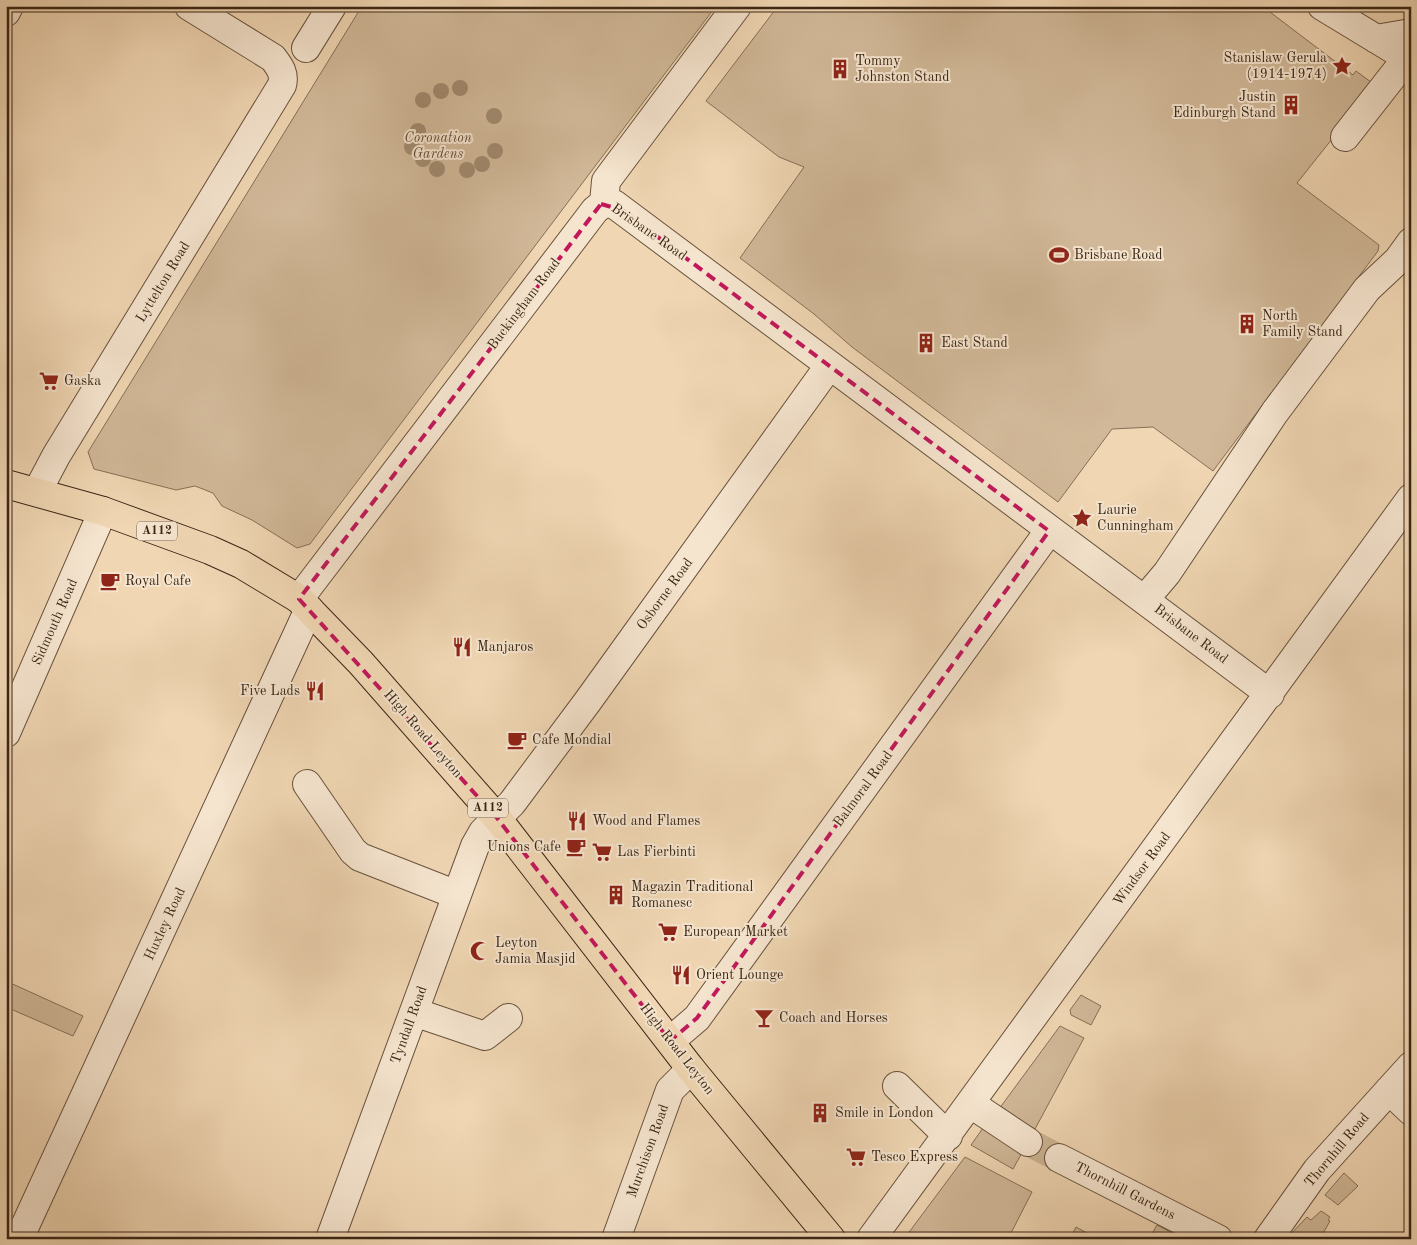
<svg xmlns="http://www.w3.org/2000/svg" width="1417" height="1245" font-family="'Old Standard TT',serif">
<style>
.green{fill:#d1b898;stroke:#866f56}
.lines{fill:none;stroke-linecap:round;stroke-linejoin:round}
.minor-tunnel{stroke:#ccb393;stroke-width:28;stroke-dasharray:28 14;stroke-linecap:butt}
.minor-casing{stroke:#68523c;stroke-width:30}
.major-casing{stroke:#3a2615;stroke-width:30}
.minor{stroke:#f5e4ce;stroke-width:28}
.major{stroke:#f0d6b3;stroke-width:28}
.tree{fill:#a1896e}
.marked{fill:none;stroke:#c2185b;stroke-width:4;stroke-dasharray:10 6;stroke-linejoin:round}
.labels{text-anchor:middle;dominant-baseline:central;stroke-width:4;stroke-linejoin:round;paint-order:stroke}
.shield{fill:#f5e4ce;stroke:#725f4c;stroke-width:1}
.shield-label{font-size:12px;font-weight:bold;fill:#3a2615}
.poi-label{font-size:14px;fill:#3a2615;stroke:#f5e4ce;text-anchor:start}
.park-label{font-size:14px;font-style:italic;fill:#604a36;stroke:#f5e4ce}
.street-label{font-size:14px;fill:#3a2615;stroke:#f5e4ce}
</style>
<rect width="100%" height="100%" fill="#f0d6b3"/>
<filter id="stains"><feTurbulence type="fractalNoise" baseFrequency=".004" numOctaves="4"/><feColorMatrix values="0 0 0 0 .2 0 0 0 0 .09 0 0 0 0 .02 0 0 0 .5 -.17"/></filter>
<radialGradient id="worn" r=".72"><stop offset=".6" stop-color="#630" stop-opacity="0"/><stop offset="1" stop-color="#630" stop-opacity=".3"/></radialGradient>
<path class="green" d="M 362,6 L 716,6 L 310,544 L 297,548 L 252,520 L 222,506 L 213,493 L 195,486 L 176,490 L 94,469 L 88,452 Z
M 778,6 L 1262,6 L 1353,75 L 1356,71 L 1375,85 L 1297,183 L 1379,245 L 1378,251 L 1213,471 L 1153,427 L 1112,429 L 1058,502 L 852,347 L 814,314 L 740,258 L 804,167 L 779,157 L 706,101 Z
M 6,981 L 83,1016 L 73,1036 L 6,1007 Z
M 1081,995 L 1101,1006 L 1091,1025 L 1071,1015 L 1070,1010 Z
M 1060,1026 L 1084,1038 L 1035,1129 L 999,1109 Z
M 983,1128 L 1023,1151 L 1013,1169 L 971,1145 Z
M 965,1157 L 1032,1192 L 1008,1239 L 904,1239 Z
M 1344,1173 L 1358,1186 L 1338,1205 L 1325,1195 Z
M 1321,1211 L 1330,1217 L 1328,1220 L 1330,1221 L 1320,1239 L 1286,1239 L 1307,1217 L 1311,1220 Z
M 1157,1225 L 1176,1235 L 1174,1239 L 1149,1239 Z
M 1076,1227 L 1098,1239 L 1070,1239 Z"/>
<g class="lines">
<path class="minor-tunnel" d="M 1028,1142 L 1059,1158"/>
<defs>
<path id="minor" d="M 1322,6 L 1411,60
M 6,12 L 9,6
M 1376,39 L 1411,33
M 306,48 L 332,6
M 1345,137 L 1407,58
M 604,203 L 614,204 L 622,210 L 1270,694
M 604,203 L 606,181 L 737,6
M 37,492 L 56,456 L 282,85 C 285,74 280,67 273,58 L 189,6
M 299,599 L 595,210 L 604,203
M 1145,599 L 1167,573 L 1275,412 L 1367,289 L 1398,260 L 1411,242
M 6,733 L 103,511
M 307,784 L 353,851 L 360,857 L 457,895
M 414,1012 L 485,1036 L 508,1018
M 670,1041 L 697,1018 L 1049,531
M 897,1086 L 948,1136
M 1389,1090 L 1411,1111
M 971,1104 L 1028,1142
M 1059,1158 L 1218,1239
M 19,1239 L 309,609
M 330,1239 L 475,846 L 483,832 L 512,803 L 588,701 L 829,366
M 616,1239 L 670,1090 L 691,1069
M 871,1239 L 1411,498
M 1268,1239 L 1317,1170 L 1411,1066"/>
<path id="major" d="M 6,484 L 103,511 L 210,550 L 241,564 L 299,599 L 361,663 L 497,818 L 691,1069 L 831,1239"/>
</defs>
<use href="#minor" class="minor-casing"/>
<use href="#major" class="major-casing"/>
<use href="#minor" class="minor"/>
<use href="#major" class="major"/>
</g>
<g class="tree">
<circle cx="460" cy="88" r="8"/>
<circle cx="441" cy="91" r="8"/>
<circle cx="423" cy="100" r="8"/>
<circle cx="494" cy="116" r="8"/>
<circle cx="418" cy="131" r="8"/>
<circle cx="412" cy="147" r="8"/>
<circle cx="495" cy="151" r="8"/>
<circle cx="423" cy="159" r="8"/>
<circle cx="482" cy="164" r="8"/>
<circle cx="437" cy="169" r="8"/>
<circle cx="467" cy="170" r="8"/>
</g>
<path class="marked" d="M 601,204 L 622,210 L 1049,531 L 697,1018 L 670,1041 L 497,818 L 299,599 Z"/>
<defs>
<symbol id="sight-bare" viewBox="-9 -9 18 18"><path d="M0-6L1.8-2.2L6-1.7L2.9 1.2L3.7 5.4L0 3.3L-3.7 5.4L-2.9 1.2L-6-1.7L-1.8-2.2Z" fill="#8f2418" stroke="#f5e4ce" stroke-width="2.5" paint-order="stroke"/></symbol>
<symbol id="building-bare" viewBox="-9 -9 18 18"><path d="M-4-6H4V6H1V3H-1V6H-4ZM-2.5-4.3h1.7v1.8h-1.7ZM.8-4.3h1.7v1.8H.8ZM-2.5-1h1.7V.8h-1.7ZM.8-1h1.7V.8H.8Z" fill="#8f2418" stroke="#f5e4ce" stroke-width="2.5" paint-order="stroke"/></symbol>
<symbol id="stadium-bare" viewBox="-9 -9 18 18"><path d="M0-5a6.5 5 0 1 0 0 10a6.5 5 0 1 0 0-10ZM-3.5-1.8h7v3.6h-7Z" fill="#8f2418" stroke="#f5e4ce" stroke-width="2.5" paint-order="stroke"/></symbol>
<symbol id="supermarket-bare" viewBox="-9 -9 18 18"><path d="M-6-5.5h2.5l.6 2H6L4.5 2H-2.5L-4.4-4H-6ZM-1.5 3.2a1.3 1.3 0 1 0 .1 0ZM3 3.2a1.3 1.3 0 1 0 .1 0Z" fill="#8f2418" stroke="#f5e4ce" stroke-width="2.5" paint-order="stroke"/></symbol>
<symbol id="cafe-bare" viewBox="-9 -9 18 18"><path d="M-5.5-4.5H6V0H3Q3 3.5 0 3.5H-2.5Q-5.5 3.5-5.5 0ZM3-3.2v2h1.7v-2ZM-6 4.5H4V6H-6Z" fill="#8f2418" stroke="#f5e4ce" stroke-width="2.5" paint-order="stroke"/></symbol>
<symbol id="restaurant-bare" viewBox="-9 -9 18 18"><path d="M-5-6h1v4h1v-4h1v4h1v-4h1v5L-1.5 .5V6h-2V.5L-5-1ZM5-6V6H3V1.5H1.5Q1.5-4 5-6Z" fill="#8f2418" stroke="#f5e4ce" stroke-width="2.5" paint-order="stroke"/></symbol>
<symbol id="mosque-bare" viewBox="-9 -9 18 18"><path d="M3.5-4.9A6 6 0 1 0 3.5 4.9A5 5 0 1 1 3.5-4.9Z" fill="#8f2418" stroke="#f5e4ce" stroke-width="2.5" paint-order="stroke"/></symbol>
<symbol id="bar-bare" viewBox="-9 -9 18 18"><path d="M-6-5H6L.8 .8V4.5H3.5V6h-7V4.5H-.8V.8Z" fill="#8f2418" stroke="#f5e4ce" stroke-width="2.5" paint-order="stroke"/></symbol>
</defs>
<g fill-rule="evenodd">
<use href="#sight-bare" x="1328" y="52" width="28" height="28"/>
<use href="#building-bare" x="826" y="55" width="28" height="28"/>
<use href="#building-bare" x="1277" y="91" width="28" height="28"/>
<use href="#stadium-bare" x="1045" y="241" width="28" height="28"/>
<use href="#building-bare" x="1233" y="310" width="28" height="28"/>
<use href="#building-bare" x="912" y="329" width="28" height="28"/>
<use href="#supermarket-bare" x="35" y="367" width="28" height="28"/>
<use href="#sight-bare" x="1068" y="504" width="28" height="28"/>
<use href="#cafe-bare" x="96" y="567" width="28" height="28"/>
<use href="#restaurant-bare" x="448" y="633" width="28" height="28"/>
<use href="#restaurant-bare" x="301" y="677" width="28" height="28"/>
<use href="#cafe-bare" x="503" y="726" width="28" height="28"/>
<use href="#restaurant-bare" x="563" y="807" width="28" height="28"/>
<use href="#cafe-bare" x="562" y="833" width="28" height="28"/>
<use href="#supermarket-bare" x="588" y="838" width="28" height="28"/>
<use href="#building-bare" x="602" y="881" width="28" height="28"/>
<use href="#supermarket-bare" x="654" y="918" width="28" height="28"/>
<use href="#mosque-bare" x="466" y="937" width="28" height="28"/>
<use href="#restaurant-bare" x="667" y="961" width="28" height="28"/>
<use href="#bar-bare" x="750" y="1004" width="28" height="28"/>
<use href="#building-bare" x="806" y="1099" width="28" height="28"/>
<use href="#supermarket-bare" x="842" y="1143" width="28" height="28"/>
</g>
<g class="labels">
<g class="shield">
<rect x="137" y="521.5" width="40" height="19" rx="4"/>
<rect x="468" y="798.5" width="40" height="19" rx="4"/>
</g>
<g class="shield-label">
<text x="157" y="531">A112</text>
<text x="488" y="808">A112</text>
</g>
<g class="poi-label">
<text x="1327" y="58" text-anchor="end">Stanislaw Gerula<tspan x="1327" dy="16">(1914-1974)</tspan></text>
<text x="855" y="61">Tommy<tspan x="855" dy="16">Johnston Stand</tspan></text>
<text x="1276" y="97" text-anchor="end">Justin<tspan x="1276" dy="16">Edinburgh Stand</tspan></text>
<text x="1074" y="255">Brisbane Road</text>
<text x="1262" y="316">North<tspan x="1262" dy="16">Family Stand</tspan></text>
<text x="941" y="343">East Stand</text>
<text x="64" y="381">Gaska</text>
<text x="1097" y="510">Laurie<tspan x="1097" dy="16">Cunningham</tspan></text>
<text x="125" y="581">Royal Cafe</text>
<text x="477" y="647">Manjaros</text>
<text x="300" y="691" text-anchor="end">Five Lads</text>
<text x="532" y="740">Cafe Mondial</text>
<text x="592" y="821">Wood and Flames</text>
<text x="561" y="847" text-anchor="end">Unions Cafe</text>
<text x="617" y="852">Las Fierbinti</text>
<text x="631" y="887">Magazin Traditional<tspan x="631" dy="16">Romanesc</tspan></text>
<text x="683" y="932">European Market</text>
<text x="495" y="943">Leyton<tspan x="495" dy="16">Jamia Masjid</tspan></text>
<text x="696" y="975">Orient Lounge</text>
<text x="779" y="1018">Coach and Horses</text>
<text x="835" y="1113">Smile in London</text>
<text x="871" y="1157">Tesco Express</text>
</g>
<g class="park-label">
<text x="438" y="138">Coronation<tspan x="438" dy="16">Gardens</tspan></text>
</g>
<g class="street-label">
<text transform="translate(649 232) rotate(35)">Brisbane Road</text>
<text transform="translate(163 282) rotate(-59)">Lyttelton Road</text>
<text transform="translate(524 304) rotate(-53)">Buckingham Road</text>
<text transform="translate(665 594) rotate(-54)">Osborne Road</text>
<text transform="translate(55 622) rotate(-66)">Sidmouth Road</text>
<text transform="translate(1191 634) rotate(37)">Brisbane Road</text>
<text transform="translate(423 734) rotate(49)">High Road Leyton</text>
<text transform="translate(863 789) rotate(-54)">Balmoral Road</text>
<text transform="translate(1142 869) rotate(-54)">Windsor Road</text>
<text transform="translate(165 924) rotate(-65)">Huxley Road</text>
<text transform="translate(409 1025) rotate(-70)">Tyndall Road</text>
<text transform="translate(677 1049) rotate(52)">High Road Leyton</text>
<text transform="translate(1337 1150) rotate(-50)">Thornhill Road</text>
<text transform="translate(648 1151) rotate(-70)">Murchison Road</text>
<text transform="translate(1125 1191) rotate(27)">Thornhill Gardens</text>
</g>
</g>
<rect width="1417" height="1245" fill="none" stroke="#f0d6b3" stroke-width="25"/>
<rect x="8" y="8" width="1402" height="1230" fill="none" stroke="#3a2615" stroke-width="2.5"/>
<rect x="12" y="12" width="1392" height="1220" fill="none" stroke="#3a2615"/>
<rect width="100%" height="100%" filter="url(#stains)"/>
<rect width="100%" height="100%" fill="url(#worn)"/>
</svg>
